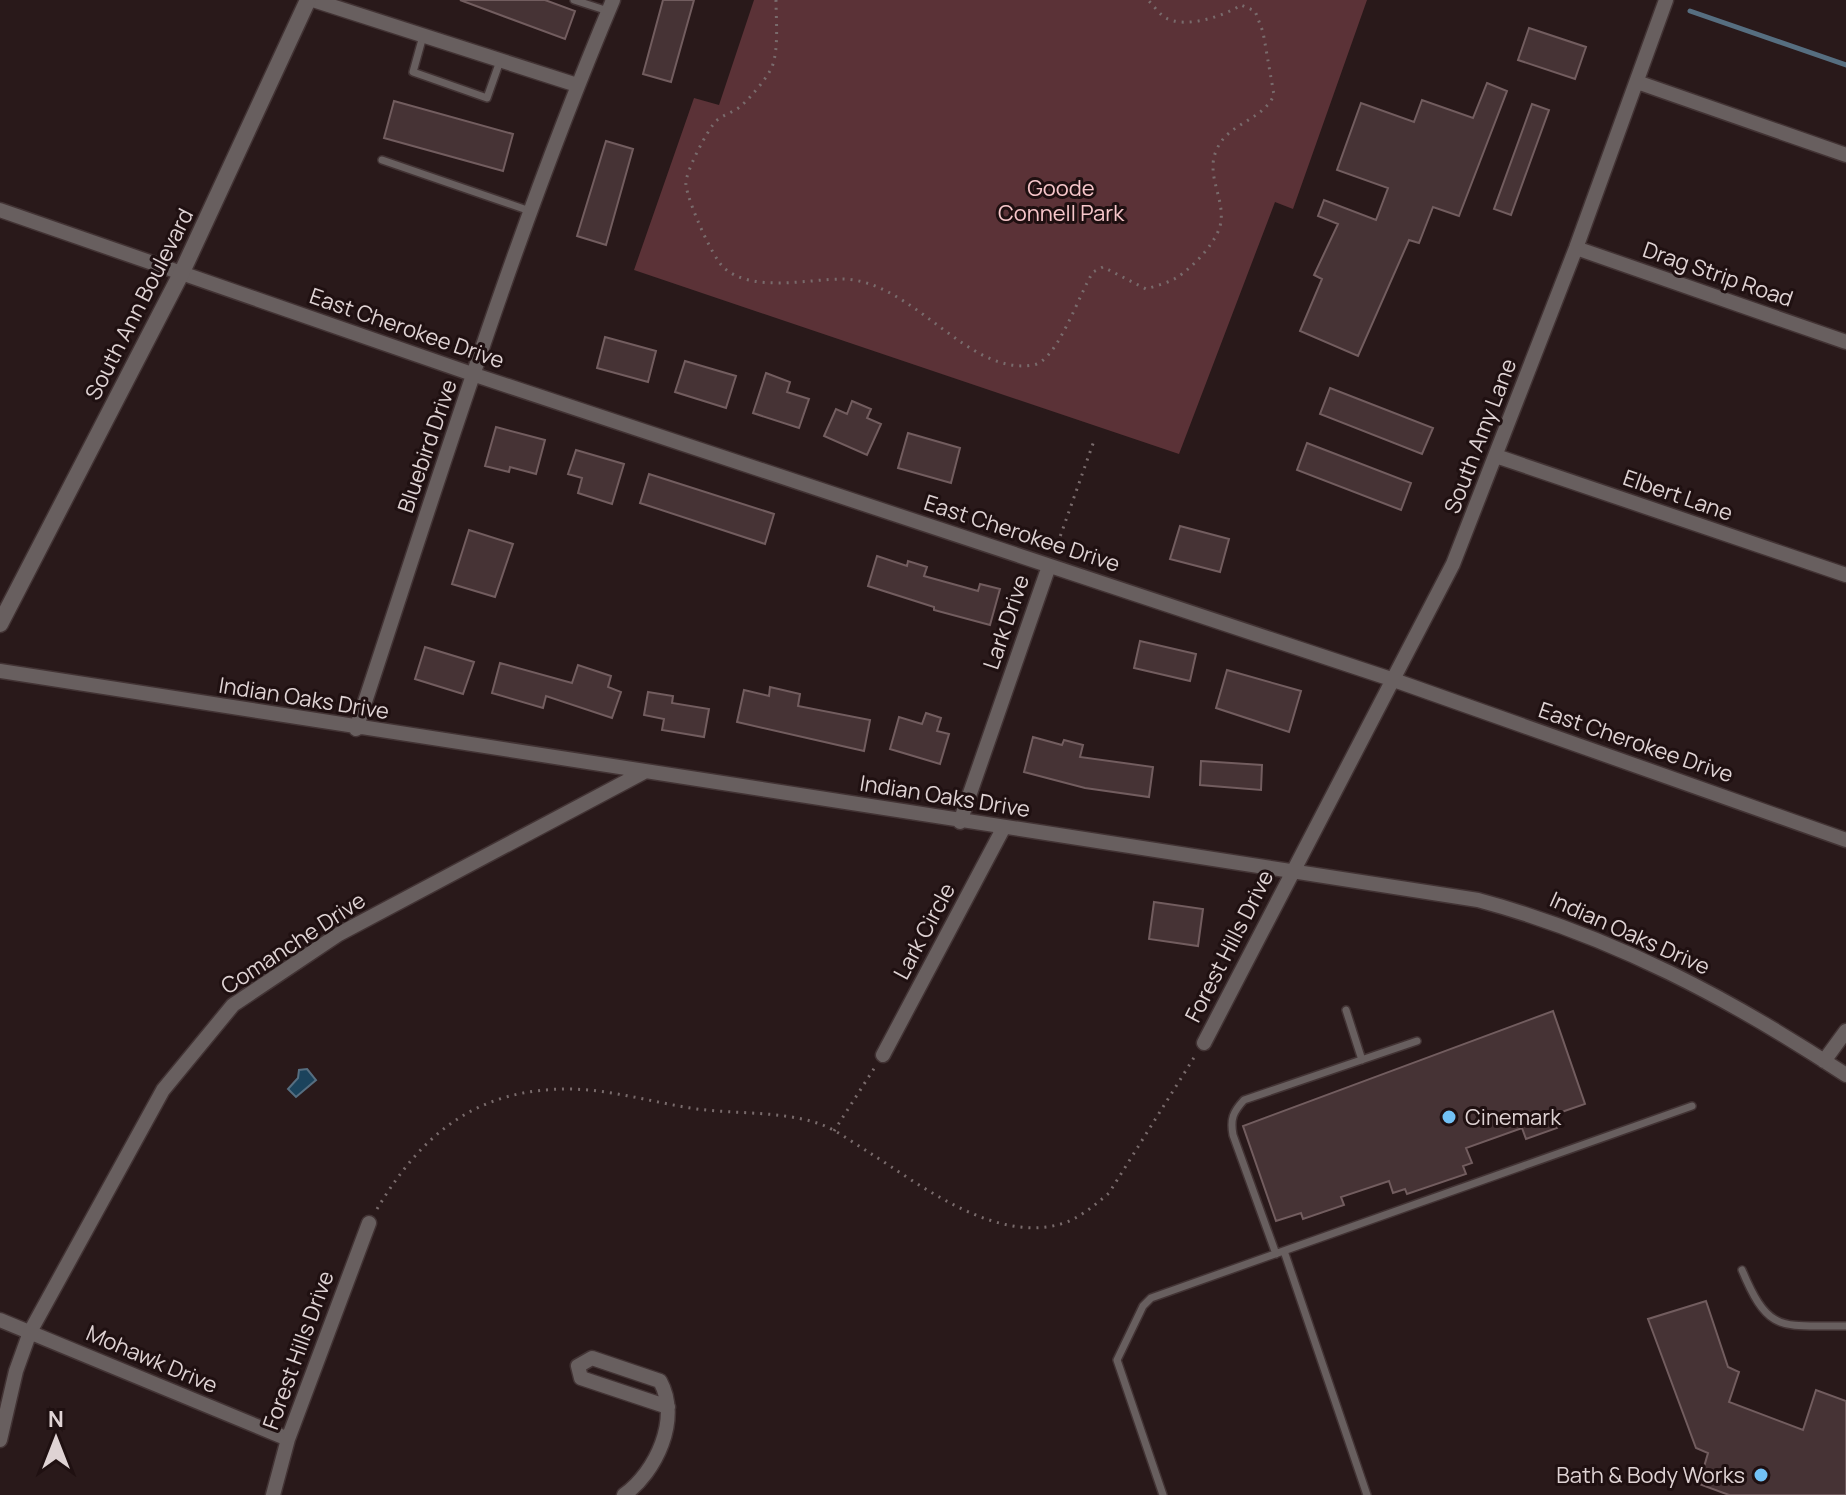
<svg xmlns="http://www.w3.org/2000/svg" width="1846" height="1495" font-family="Manrope,sans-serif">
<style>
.green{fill:#5b3237}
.water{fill:#1b435c;stroke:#566e80;stroke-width:2}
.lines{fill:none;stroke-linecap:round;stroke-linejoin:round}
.stream{stroke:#566e80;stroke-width:5}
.building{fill:#463335;stroke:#725d5f;stroke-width:2}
.service-casing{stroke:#423334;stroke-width:10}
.minor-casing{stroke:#423334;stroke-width:17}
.tertiary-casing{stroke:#423334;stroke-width:19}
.path{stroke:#796b6c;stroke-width:3;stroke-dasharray:2 6;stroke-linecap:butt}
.service{stroke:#685f5f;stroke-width:7}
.minor{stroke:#685f5f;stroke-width:14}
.tertiary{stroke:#685f5f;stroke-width:16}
.poi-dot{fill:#72c1f5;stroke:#1f1011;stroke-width:3}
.labels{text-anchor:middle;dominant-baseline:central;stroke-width:6;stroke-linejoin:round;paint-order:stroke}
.park-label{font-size:22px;fill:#f7c6ca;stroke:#1f1011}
.street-label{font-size:22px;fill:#dfd3d4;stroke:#1f1011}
.poi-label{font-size:22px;fill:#dfd3d4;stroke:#1f1011;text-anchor:start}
</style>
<rect width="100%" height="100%" fill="#29191a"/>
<path class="green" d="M 754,0 L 1367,0 L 1293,209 L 1275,202 L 1179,454 L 634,270 L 694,98 L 719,105 Z"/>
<path class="water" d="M 307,1069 L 316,1080 L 296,1097 L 288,1089 L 298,1078 L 299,1070 Z"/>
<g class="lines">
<path class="stream" d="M 1690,11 L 1846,65"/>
</g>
<path class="building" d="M 460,0 L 545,0 L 575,11 L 565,39 Z
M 663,0 L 694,0 L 671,82 L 643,74 Z
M 1529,28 L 1586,47 L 1575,79 L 1518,60 Z
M 1487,83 L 1507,91 L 1459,216 L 1433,207 L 1419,243 L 1409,240 L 1358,356 L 1300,331 L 1322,279 L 1314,275 L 1338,224 L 1318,216 L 1324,200 L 1376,220 L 1388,188 L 1337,170 L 1361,103 L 1414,122 L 1422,100 L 1473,118 Z
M 394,101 L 513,134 L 503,171 L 384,138 Z
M 1532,104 L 1549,110 L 1511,215 L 1494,209 Z
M 606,141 L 633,149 L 606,245 L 577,236 Z
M 605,337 L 656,351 L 648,382 L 597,368 Z
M 685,361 L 736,376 L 726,408 L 675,392 Z
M 766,373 L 790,382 L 787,392 L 809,399 L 799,428 L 753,413 Z
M 1330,388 L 1433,428 L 1422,454 L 1320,414 Z
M 852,401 L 871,409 L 867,418 L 881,424 L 867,455 L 824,436 L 836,409 L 847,414 Z
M 496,427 L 545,440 L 536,474 L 510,467 L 509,472 L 485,466 Z
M 908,433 L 960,448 L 951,483 L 898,468 Z
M 1307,443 L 1411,483 L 1401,510 L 1297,470 Z
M 576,450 L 624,464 L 612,504 L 578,493 L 582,478 L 568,474 Z
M 649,474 L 774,514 L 765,544 L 640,503 Z
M 1180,526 L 1229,539 L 1220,572 L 1170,559 Z
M 469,530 L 513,544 L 495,597 L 452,584 Z
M 877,556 L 907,566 L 908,561 L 927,567 L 924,576 L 978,591 L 980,584 L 1000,589 L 990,625 L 934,610 L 934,607 L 868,586 Z
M 1140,641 L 1196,654 L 1190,681 L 1134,668 Z
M 425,647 L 474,662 L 463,694 L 415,679 Z
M 500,663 L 572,683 L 578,665 L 611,676 L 608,687 L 621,692 L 612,718 L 546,696 L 543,708 L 492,693 Z
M 1227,670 L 1301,691 L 1289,732 L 1216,708 Z
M 770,687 L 800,694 L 798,706 L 870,720 L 864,751 L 737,722 L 744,690 L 769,696 Z
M 648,692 L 673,696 L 672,703 L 709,709 L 704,737 L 662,730 L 664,719 L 644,715 Z
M 926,713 L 941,718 L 937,731 L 949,734 L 940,764 L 890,749 L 899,717 L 922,724 Z
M 1033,737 L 1062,745 L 1064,740 L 1083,745 L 1080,757 L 1153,767 L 1149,797 L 1085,788 L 1024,772 Z
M 1201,761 L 1262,765 L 1261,790 L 1200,785 Z
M 1154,902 L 1203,909 L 1198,946 L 1149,939 Z
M 1553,1011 L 1585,1104 L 1553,1115 L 1557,1128 L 1526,1139 L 1522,1128 L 1466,1148 L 1472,1163 L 1463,1166 L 1466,1174 L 1407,1194 L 1405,1189 L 1393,1193 L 1389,1181 L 1341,1197 L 1344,1205 L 1303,1219 L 1301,1213 L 1276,1221 L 1243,1126 Z
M 1706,1301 L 1728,1367 L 1739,1372 L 1729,1402 L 1803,1430 L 1816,1390 L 1846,1401 L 1846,1495 L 1729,1495 L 1699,1484 L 1708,1453 L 1696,1448 L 1648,1319 Z"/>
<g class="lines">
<defs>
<path id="service" d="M 574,0 L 608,11
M 423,36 L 413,72 L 487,98 L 500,61
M 382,160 L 530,211
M 1346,1010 L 1362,1060
M 1284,1251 L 1367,1495
M 1276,1254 L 1233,1135 C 1230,1119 1233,1112 1244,1100 L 1417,1041
M 1742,1270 C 1769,1335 1782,1325 1846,1326
M 1163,1495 L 1117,1360 L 1143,1306 L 1151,1298 L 1692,1106"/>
<path id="minor" d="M 313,0 L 577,85
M 1637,82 L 1846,155
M 0,210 L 475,375 L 1391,679 L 1846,840
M 1576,248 L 1846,342
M 1496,456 L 1846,575
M 0,671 L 1478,900 C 1612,936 1731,999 1846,1075
M 356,729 C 437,485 513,237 613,0
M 960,822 L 1049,566
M 1204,1043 L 1453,564 L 1576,248 L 1666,0
M 883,1055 L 1004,827
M 1824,1061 L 1846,1031
M 0,1320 L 288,1439
M 0,1440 L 16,1371 L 30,1332 L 163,1090 L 233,1005 L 339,934 L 644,772
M 273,1495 L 288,1439 L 369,1223
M 624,1495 C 656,1472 681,1419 660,1381 L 592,1358 L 578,1366 L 581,1378 L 668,1407"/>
<path id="tertiary" d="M 0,624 L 182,272 L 308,0"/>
</defs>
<use href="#service" class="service-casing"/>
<use href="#minor" class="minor-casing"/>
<use href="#tertiary" class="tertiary-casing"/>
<path class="path" d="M 776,0 C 776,20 779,48 772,67 C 767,78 751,97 742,105 C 735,112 724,114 716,121 C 708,129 684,174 686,185 C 688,202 712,257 724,268 C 753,293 808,279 843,279 C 914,281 967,376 1033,365 C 1057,362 1079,294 1093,272 L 1103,267 L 1146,289 C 1156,286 1167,283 1176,278 C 1192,268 1219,241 1221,221 C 1224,197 1205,173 1217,149 C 1228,123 1262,121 1274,95 L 1263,32 L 1255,11 L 1241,5 C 1224,16 1186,29 1166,18 C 1160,15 1153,5 1148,0
M 1055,551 L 1095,438
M 834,1131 L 875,1067
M 377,1209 C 423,1132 478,1088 571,1089 C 614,1090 655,1103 697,1109 C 736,1114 780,1111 817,1123 C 836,1129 853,1143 870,1153 C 922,1186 997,1245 1064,1223 C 1081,1217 1095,1205 1109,1193 L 1195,1056"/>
<use href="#service" class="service"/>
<use href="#minor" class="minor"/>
<use href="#tertiary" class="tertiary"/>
</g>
<g class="poi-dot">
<circle cx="1449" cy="1117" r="8"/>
<circle cx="1761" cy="1475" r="8"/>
</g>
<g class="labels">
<g class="park-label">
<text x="1061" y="188">Goode<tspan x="1061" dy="25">Connell Park</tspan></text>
</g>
<g class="street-label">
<text transform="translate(1718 274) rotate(19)">Drag Strip Road</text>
<text transform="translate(139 304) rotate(-63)">South Ann Boulevard</text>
<text transform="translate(407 328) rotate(19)">East Cherokee Drive</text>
<text transform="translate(1480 436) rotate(-69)">South Amy Lane</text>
<text transform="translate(427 446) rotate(-71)">Bluebird Drive</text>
<text transform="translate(1678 495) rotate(19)">Elbert Lane</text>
<text transform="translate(1022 533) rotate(18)">East Cherokee Drive</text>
<text transform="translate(1006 622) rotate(-71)">Lark Drive</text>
<text transform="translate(304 698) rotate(9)">Indian Oaks Drive</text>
<text transform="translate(1636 742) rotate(19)">East Cherokee Drive</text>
<text transform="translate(945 796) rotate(9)">Indian Oaks Drive</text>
<text transform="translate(924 931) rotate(-62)">Lark Circle</text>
<text transform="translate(1630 933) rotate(24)">Indian Oaks Drive</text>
<text transform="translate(293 943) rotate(-33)">Comanche Drive</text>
<text transform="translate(1229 946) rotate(-63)">Forest Hills Drive</text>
<text transform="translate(298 1350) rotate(-70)">Forest Hills Drive</text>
<text transform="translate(152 1359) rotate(23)">Mohawk Drive</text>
</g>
<g class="poi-label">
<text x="1465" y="1117">Cinemark</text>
<text x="1745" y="1475" text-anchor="end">Bath &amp; Body Works</text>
</g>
</g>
<g transform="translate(56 1439)" stroke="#1f1011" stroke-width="6" paint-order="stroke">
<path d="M0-6L14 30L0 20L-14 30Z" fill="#dfd3d4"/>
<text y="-12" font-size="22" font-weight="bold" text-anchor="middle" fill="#dfd3d4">N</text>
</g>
</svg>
